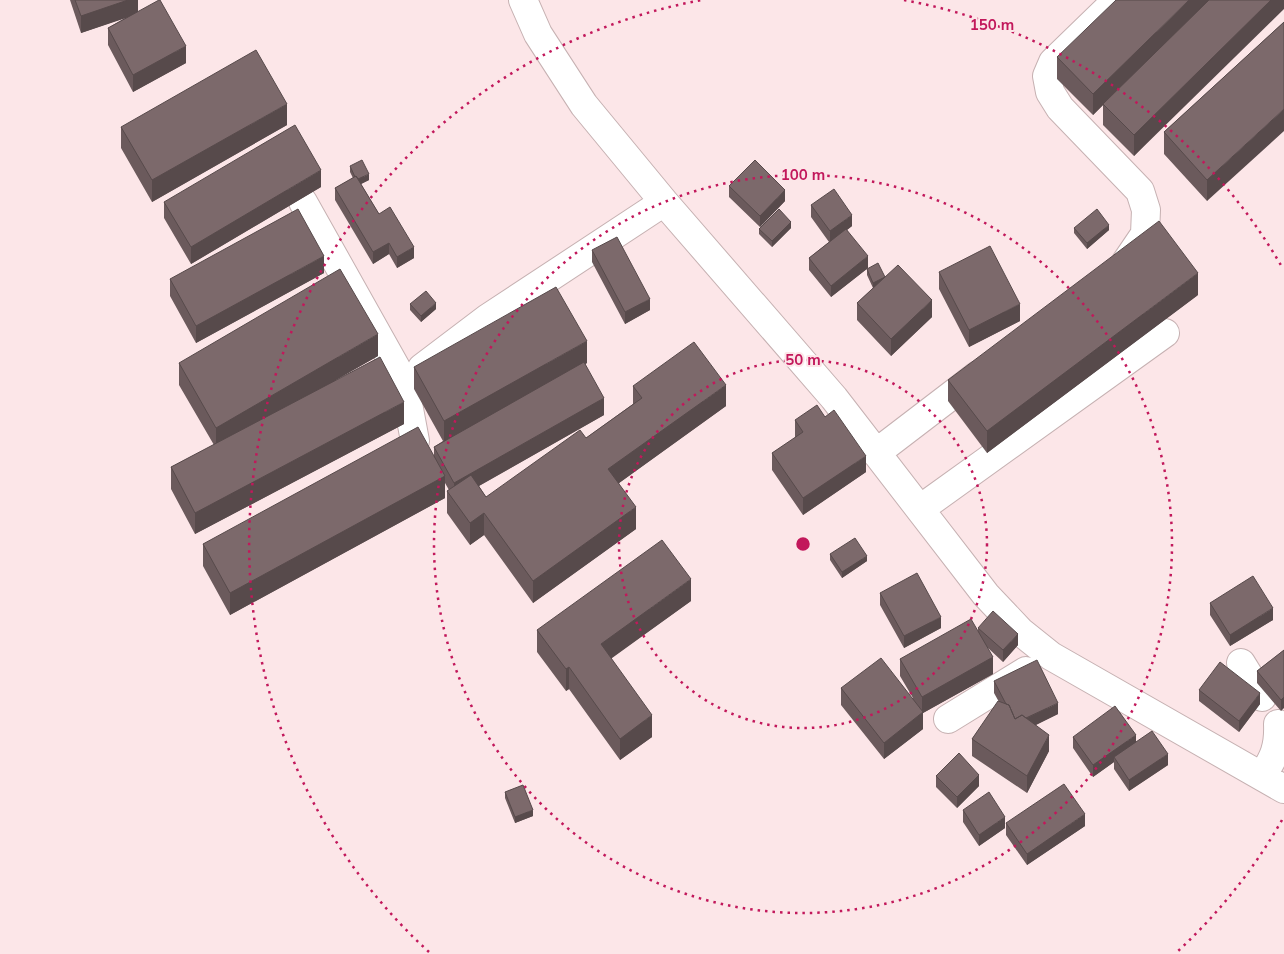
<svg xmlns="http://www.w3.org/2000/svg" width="1284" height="954" font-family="Mulish,sans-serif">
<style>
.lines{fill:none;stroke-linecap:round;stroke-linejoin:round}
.minor-casing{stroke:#c6b1b2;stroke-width:30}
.minor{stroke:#fff;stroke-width:28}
.wall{fill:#6b5a5c}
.shaded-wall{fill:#574a4b}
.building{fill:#7c696b;stroke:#574a4b}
.ring{fill:none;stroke:#c2185b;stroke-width:2.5;stroke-dasharray:2.5 5}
.centre{fill:#c2185b;stroke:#fce6e8;stroke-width:2.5}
.ring-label{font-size:15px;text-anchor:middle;font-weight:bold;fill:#c2185b;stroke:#fce6e8;stroke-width:4;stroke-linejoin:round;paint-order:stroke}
</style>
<rect width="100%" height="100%" fill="#fce6e8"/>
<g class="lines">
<defs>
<path id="minor" d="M 523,0 L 538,34 L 584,105 L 664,202 L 834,398 L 986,595 L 1021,632 L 1051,656 L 1284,789
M 1117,0 L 1053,62 L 1047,76 L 1050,92 L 1060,108 L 1140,191 L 1146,210 L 1145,234 L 1126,262
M 303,202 L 404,382 L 415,441 L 409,450 L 395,458
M 422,368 L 488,318 L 664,202
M 876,453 L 978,375
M 920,509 L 1165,333
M 1241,663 L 1262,697
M 948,719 L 1026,671
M 1262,776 C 1274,758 1279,747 1278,724"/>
</defs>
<use href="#minor" class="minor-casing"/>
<use href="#minor" class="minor"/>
</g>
<path class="wall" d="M 70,0 L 138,0 L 138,12 L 186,63 L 133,92 L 108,45 L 108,28 L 127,17 L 81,33 Z
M 1284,0 L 1134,156 L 1103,125 L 1103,105 L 1093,115 L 1057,79 L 1057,57 Z
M 1284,22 L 1207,201 L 1164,154 L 1164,132 Z
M 287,125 L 152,202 L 121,148 L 121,127 Z
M 350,166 L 369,180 L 361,184 L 379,214 L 414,258 L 397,268 L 389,254 L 373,264 L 335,200 L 335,188 L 353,178 L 350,172 Z
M 729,186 L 785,201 L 760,227 L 729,197 Z
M 321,187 L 191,264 L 164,218 L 164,202 Z
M 811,205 L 852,226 L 847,230 L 868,268 L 831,297 L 809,270 L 809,258 L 829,242 L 811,217 Z
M 791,228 L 772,247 L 759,234 L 759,229 Z
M 1074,228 L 1109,230 L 1087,249 L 1074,233 Z
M 592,250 L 650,310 L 625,324 L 592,262 Z
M 867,269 L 885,277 L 932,317 L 891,356 L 857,320 L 857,303 L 873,288 L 867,275 Z
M 939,272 L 1020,321 L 969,347 L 939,289 Z
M 324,273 L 196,343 L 170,296 L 170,279 Z
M 1198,295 L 987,453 L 948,401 L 948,380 Z
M 410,304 L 436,309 L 421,322 L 410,310 Z
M 378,356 L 335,380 L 404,424 L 195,534 L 171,489 L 171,467 L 214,445 L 179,385 L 179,363 Z
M 587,363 L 585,364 L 604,415 L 479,486 L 486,497 L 586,438 L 633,404 L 633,386 L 726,406 L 619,483 L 636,529 L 533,603 L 484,535 L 470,545 L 447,513 L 447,491 L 449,490 L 445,483 L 445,498 L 230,615 L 203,566 L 203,544 L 434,456 L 434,447 L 443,441 L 414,389 L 414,367 Z
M 795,420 L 866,472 L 803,515 L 772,470 L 772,453 L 795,438 Z
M 830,554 L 867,561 L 842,578 L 830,560 Z
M 880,593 L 941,628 L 904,648 L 880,605 Z
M 691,601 L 611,658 L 652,737 L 620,760 L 569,689 L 566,691 L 537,652 L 537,630 Z
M 1210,603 L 1273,620 L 1230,646 L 1210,615 Z
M 978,628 L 1018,645 L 1003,662 L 988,648 L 993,674 L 923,713 L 923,729 L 884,759 L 841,705 L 841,688 L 913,698 L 900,676 L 900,659 L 978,631 Z
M 1284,650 L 1281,711 L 1257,683 L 1257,671 Z
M 994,681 L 1058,714 L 1036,725 L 1049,751 L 1027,793 L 972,756 L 972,739 L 999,702 L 994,693 Z
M 1199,690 L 1260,704 L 1239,732 L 1199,701 Z
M 1073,737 L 1136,742 L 1168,765 L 1129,791 L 1114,769 L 1114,762 L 1093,777 L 1073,748 Z
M 936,776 L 979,786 L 957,808 L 936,787 Z
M 505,792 L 533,816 L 515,823 L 505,798 Z
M 963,810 L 1005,828 L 979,846 L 963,822 Z
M 1006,823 L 1085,826 L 1027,865 L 1006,835 Z"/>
<path class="shaded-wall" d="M 128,0 L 138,0 L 138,14 L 81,33 L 81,16 Z
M 1189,0 L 1211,0 L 1103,104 L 1103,105 L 1093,115 L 1093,94 Z
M 1271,0 L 1284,0 L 1284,9 L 1134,156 L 1134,135 Z
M 186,46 L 186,63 L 133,92 L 133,75 Z
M 287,104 L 287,125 L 152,202 L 152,180 Z
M 1284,109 L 1284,131 L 1207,201 L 1207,180 Z
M 321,170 L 321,187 L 191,264 L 191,247 Z
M 369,174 L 369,180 L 357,186 L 357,180 Z
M 785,190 L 785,201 L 760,227 L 760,216 Z
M 852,215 L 852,226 L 830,243 L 830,231 Z
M 791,222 L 791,228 L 772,247 L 772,241 Z
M 1109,225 L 1109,230 L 1087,249 L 1087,243 Z
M 389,243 L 389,254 L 373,264 L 373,252 Z
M 414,247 L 414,258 L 397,268 L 397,257 Z
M 324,256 L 324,273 L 196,343 L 196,326 Z
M 868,256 L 868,268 L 831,297 L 831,286 Z
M 1198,273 L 1198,295 L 987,453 L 987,431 Z
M 885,277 L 873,289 L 873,283 Z
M 650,299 L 650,310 L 625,324 L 625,312 Z
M 932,300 L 932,317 L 891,356 L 891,339 Z
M 436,303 L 436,309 L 421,322 L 421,316 Z
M 1020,304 L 1020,321 L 969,347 L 969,330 Z
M 378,334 L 378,356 L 216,449 L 216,428 Z
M 587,341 L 587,363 L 444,443 L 444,421 Z
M 726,385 L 726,406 L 608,491 L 608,469 Z
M 604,398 L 604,415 L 454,500 L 454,483 Z
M 404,402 L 404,424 L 195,534 L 195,513 Z
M 866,456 L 866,472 L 803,515 L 803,498 Z
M 445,476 L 445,498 L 230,615 L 230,593 Z
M 636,507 L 636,529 L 533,603 L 533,581 Z
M 484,513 L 484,535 L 470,545 L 470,523 Z
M 867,556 L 867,561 L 842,578 L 842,572 Z
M 691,579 L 691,601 L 601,666 L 601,644 Z
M 1273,608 L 1273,620 L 1230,646 L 1230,635 Z
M 941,617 L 941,628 L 904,648 L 904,636 Z
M 1018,634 L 1018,645 L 1003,662 L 1003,650 Z
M 993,657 L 993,674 L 923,713 L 923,729 L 884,759 L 884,743 L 922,713 L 922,697 Z
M 569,667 L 569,689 L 566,691 L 566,669 Z
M 1260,693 L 1260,704 L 1239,732 L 1239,721 Z
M 1284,697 L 1284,708 L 1281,711 L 1281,700 Z
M 1058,703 L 1058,714 L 1015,735 L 1015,724 Z
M 652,715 L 652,737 L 620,760 L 620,739 Z
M 1049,735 L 1049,751 L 1027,793 L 1027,776 Z
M 1136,735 L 1136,746 L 1114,757 L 1114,762 L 1093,777 L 1093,765 Z
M 1168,754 L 1168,765 L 1129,791 L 1129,780 Z
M 979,775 L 979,786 L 957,808 L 957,797 Z
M 533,810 L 533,816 L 515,823 L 515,817 Z
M 1085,814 L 1085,826 L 1027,865 L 1027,854 Z
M 1005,817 L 1005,828 L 979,846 L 979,835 Z"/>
<path class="building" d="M 75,0 L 128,0 L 81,16 Z
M 159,0 L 160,0 L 186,46 L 133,75 L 108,28 Z
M 1116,0 L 1189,0 L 1093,94 L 1057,57 Z
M 1209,0 L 1271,0 L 1134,135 L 1103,104 Z
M 1284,22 L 1284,109 L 1207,180 L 1164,132 Z
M 256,50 L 287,104 L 152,180 L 121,127 Z
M 295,125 L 321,170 L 191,247 L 164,202 Z
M 362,160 L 369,174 L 358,179 L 356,176 L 355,177 L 350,166 Z
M 755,160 L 785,190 L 760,216 L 729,186 Z
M 356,176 L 379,214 L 390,207 L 414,247 L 397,257 L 389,243 L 373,252 L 335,188 Z
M 834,189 L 852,215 L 830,231 L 811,205 Z
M 298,209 L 324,256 L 196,326 L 170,279 Z
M 779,209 L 791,222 L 772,241 L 759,229 Z
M 1097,209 L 1109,225 L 1087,243 L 1074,228 Z
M 1159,221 L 1198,273 L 987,431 L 948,380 Z
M 846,229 L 868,256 L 831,286 L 809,258 Z
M 617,237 L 650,299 L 625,312 L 592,250 Z
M 990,246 L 1020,304 L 969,330 L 939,272 Z
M 878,263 L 885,277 L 873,283 L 867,269 Z
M 898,265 L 932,300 L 891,339 L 857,303 Z
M 340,269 L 378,334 L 216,428 L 179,363 Z
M 556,287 L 587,341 L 444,421 L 414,367 Z
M 426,291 L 436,303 L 421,316 L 410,304 Z
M 694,342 L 726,385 L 608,469 L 636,507 L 533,581 L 484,513 L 470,523 L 447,491 L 471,475 L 486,497 L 580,430 L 586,438 L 642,398 L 633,386 Z
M 380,357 L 404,402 L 195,513 L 171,467 Z
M 584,362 L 604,398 L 454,483 L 434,447 Z
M 817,405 L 825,417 L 834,410 L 866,456 L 803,498 L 772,453 L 803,432 L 795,420 Z
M 418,427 L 445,476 L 230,593 L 203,544 Z
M 855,538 L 867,556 L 842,572 L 830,554 Z
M 662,540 L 691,579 L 601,644 L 652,715 L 620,739 L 569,667 L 566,669 L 537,630 Z
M 917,573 L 941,617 L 904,636 L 880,593 Z
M 1253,576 L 1273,608 L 1230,635 L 1210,603 Z
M 993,611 L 1018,634 L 1003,650 L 978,628 Z
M 971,619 L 993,657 L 922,697 L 900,659 Z
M 1284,650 L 1284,697 L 1281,700 L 1257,671 Z
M 881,658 L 923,712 L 884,743 L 841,688 Z
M 1037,660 L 1058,703 L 1026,718 L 1022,715 L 1015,719 L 1009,705 L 1006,704 L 994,681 Z
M 1220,662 L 1260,693 L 1239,721 L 1199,690 Z
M 998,701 L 1009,705 L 1015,719 L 1022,715 L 1049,735 L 1027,776 L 972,739 Z
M 1115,706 L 1136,735 L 1093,765 L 1073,737 Z
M 1152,731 L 1168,754 L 1129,780 L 1114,757 Z
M 959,753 L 979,775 L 957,797 L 936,776 Z
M 1064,784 L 1085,814 L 1027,854 L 1006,823 Z
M 523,785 L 533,810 L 515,817 L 505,792 Z
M 989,792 L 1005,817 L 979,835 L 963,810 Z"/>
<g class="ring">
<circle cx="803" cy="544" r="184"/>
<circle cx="803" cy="544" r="369"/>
<path d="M1282 820A553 553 0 0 1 1177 952M429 952A553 553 0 0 1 702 0M904 0A553 553 0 0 1 1282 267"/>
</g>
<circle cx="803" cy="544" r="8" class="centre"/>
<g class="ring-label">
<text x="992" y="30">150 m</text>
<text x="803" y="180">100 m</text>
<text x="803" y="365">50 m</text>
</g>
</svg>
